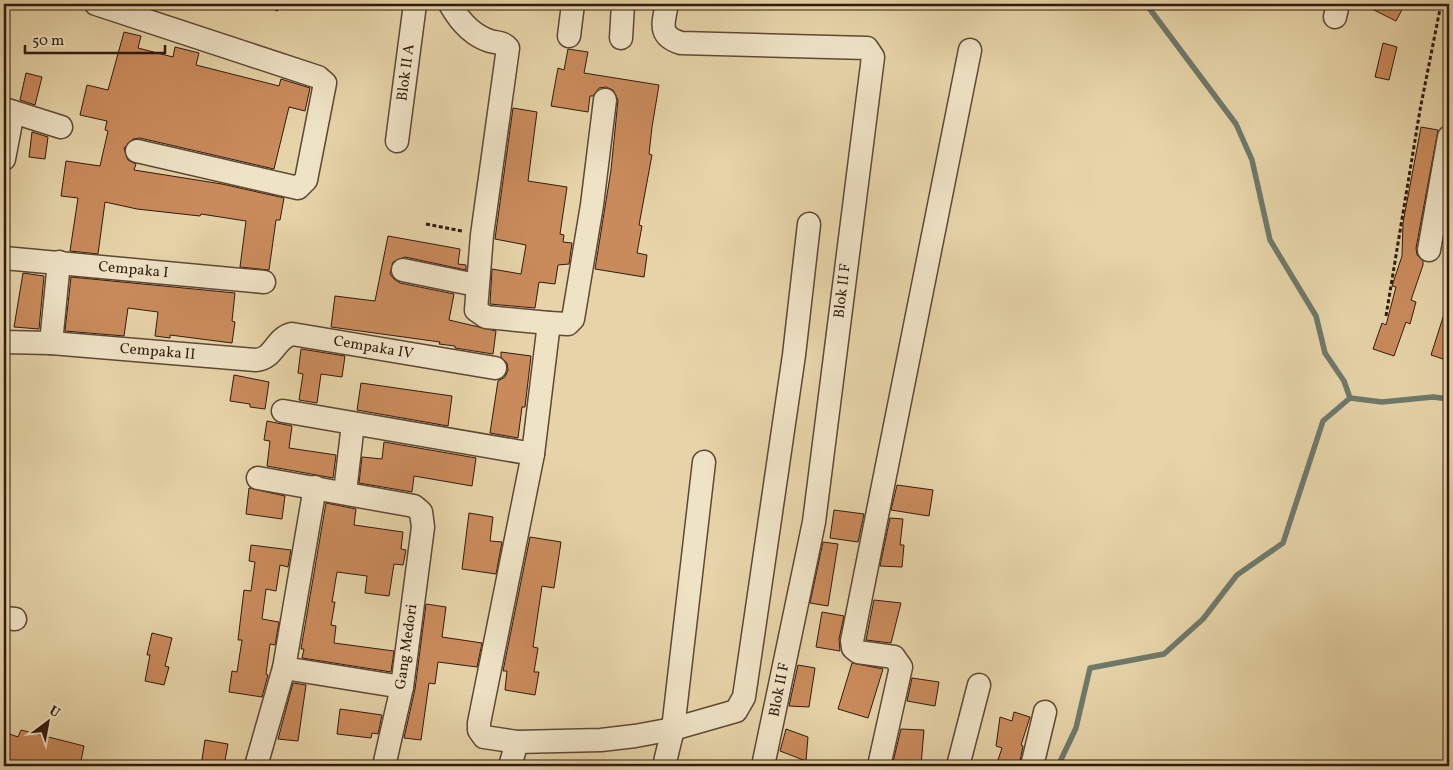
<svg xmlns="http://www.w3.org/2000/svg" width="1453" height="770" font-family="Vollkorn,serif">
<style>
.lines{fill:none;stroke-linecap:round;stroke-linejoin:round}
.stream{stroke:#6e796a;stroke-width:5.5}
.building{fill:#ca8b5c;stroke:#311a0f}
.street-casing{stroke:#5e4835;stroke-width:25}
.path{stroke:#311a0f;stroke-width:3;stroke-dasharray:4 2.5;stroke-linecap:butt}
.street{stroke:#efe3c6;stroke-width:22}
.labels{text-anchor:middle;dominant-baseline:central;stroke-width:4.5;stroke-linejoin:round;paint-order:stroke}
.street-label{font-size:15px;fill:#311a0f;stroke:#efe3c6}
</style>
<rect width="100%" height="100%" fill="#e6d4a8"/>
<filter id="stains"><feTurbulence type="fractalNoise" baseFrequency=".004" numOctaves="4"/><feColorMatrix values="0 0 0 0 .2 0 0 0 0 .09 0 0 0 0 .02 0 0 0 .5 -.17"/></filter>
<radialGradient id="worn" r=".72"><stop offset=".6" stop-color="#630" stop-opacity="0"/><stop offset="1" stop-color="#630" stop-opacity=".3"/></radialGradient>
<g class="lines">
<path class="stream" d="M 1146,4 L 1236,124 L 1252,160 L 1270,240 L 1316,316 L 1325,353 L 1344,381 L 1350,398
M 1058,766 L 1076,728 L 1090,668 L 1164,654 L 1203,619 L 1237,575 L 1283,543 L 1323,421 L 1350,398 L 1382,402 L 1433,397 L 1449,399"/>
</g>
<path class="building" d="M 1362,4 L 1405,4 L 1396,21 Z
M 124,32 L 141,36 L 138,48 L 173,57 L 175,47 L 199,53 L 196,65 L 279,86 L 281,79 L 310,88 L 305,111 L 289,107 L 274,169 L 140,138 L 133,139 L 124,148 L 128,160 L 136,164 L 134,170 L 222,184 L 284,198 L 280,220 L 276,220 L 269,270 L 240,267 L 246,221 L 201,214 L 200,216 L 137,209 L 105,202 L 98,254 L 70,251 L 78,198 L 61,196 L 66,161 L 100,166 L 108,131 L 105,130 L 107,121 L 80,115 L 87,85 L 108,90 Z
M 1383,43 L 1397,47 L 1389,80 L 1375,77 Z
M 568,49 L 588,52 L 584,73 L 659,85 L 652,127 L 649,154 L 652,155 L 639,225 L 642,226 L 637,253 L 647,255 L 644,277 L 595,269 L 611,170 L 618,100 L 613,90 L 606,87 L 599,88 L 593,96 L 590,96 L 588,112 L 551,106 L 558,68 L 564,70 Z
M 26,73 L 42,77 L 35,105 L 20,100 Z
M 513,108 L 537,112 L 528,181 L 567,187 L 560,234 L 564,235 L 563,242 L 572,243 L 569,264 L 558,265 L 555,284 L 539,282 L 535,308 L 490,304 L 492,269 L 521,274 L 526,245 L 495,239 Z
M 1421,127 L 1438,130 L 1416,248 L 1417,255 L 1423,261 L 1423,265 L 1411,300 L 1416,302 L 1410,324 L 1406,322 L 1394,356 L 1373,349 L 1382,323 L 1386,325 L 1396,287 L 1392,286 L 1402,256 L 1403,223 Z
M 32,132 L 48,137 L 45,159 L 29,157 Z
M 388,236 L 460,249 L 458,264 L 466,265 L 466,270 L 405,257 L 393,262 L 390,274 L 394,279 L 400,283 L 454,294 L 449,320 L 496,331 L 493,354 L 455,348 L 455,346 L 439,344 L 440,342 L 331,327 L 335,296 L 375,301 Z
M 23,273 L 44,276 L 39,329 L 14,327 Z
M 71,277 L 235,293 L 232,321 L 235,322 L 232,343 L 170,335 L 170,338 L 155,336 L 158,312 L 128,308 L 124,336 L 65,331 Z
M 1446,308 L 1449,309 L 1449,361 L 1431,355 Z
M 301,349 L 345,356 L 342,377 L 321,374 L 317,403 L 299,400 L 303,374 L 298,373 Z
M 501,352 L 531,356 L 525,407 L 522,407 L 518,438 L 490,433 L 498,381 L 505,377 L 508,370 L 507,363 L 501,357 Z
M 234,375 L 269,382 L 265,409 L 250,407 L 250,404 L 230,401 Z
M 361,383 L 452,396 L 448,426 L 357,410 Z
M 267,421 L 292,426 L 289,448 L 336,455 L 333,478 L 267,466 L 270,441 L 264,440 Z
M 384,442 L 476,458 L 472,486 L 414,476 L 412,492 L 359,483 L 362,457 L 382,459 Z
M 897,485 L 933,490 L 929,516 L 891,510 Z
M 249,488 L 285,496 L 282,519 L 246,514 Z
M 326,503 L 356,509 L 354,525 L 403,532 L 401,549 L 406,550 L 403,565 L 394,564 L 389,596 L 365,593 L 367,576 L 337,572 L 332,602 L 335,602 L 331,625 L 336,626 L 334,643 L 394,651 L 391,672 L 302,658 L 304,649 L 301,649 Z
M 834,510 L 864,514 L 858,542 L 830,538 Z
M 469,513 L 493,517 L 490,541 L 502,542 L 496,574 L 462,569 Z
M 890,518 L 903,519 L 900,545 L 904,545 L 902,567 L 880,566 Z
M 530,537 L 561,542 L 554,588 L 542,586 L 533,647 L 538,648 L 534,672 L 539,672 L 535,695 L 505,690 L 507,671 L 503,671 Z
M 823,542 L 838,544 L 828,606 L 810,603 Z
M 251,545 L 291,550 L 288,567 L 280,565 L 276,591 L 266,589 L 262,619 L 279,622 L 275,645 L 270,644 L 266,674 L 268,675 L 262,697 L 229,692 L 232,671 L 237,672 L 242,640 L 238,640 L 244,590 L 251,591 L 255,562 L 249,561 Z
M 874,600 L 901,603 L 891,643 L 866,640 Z
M 426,604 L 446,607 L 442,637 L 482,643 L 477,667 L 438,662 L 435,684 L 429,683 L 421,740 L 404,738 L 415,689 Z
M 822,612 L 844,616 L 839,639 L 840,651 L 816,647 Z
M 152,633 L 172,638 L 165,666 L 169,667 L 164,685 L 145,681 L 150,655 L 147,655 Z
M 852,663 L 883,669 L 868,718 L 838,709 Z
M 798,665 L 815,668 L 809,707 L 789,706 Z
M 912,678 L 939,682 L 935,706 L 907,701 Z
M 293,683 L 306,685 L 298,741 L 278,739 Z
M 340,709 L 382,715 L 378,734 L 372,733 L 371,738 L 337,734 Z
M 1014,712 L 1030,717 L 1021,745 L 1023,746 L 1019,766 L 996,766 L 1002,748 L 996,746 L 1000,717 L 1012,721 Z
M 786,729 L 808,737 L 806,761 L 780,751 Z
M 901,729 L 924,730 L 921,765 L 893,762 Z
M 21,730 L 84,746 L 80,766 L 4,766 L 4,732 L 18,737 Z
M 205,740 L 228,744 L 224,766 L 201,766 Z"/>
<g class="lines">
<defs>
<g id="street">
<path d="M 96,4 L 318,77 L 325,83 L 306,180 L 298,188 L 137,151"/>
<path d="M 450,4 C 459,20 471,35 490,41 C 497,43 503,42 508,48 L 482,235 L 476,310 L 486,317 L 549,323 L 533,454 L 479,723 L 479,730 L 484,737 L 517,742 L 601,740 L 635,736 L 673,729 L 736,711 L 744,697 L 794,355 L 809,224"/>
<path d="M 667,4 C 663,24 658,36 681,43 L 867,48 L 873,57 L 814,522 L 763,766"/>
<path d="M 1335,17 L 1338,4"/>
<path d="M 569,36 L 573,4"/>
<path d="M 621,38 L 623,4"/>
<path d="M 4,109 L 61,127"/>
<path id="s1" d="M 397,141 L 415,4"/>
<path d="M 4,159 L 13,112"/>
<path d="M 1429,250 L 1449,137"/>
<path id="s2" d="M 4,258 L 264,282"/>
<path d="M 403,270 L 476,285"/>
<path d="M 549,323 L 568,324 L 573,319 L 592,205 L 605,100"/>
<path id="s3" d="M 4,342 L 51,343 L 256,360 C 274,359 275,338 292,334 L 495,368"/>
<path d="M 51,343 L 59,262"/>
<path d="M 283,411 L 533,454"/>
<path d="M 258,478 L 403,504 L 414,506 L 421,512 L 423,527 L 402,687 L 384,766"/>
<path d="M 315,487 L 284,668 L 402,687"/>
<path d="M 345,492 L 353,424"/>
<path d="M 4,618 L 15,619"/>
<path d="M 256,766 L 284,668"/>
<path d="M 510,766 L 517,742"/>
<path d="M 664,766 L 673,729 L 704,462"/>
<path d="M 879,766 L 901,667 L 894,657 L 858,652 L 853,648 L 852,641 L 970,50"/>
<path d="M 958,766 L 979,685"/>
<path d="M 1032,766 L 1045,712"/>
</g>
</defs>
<use href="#street" class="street-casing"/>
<path class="path" d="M 276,11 L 279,4
M 426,224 L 462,231
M 1386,316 L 1420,110 L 1441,4"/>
<use href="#street" class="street"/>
</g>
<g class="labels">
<g class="street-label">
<text stroke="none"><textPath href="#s1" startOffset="69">Blok II A</textPath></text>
<text stroke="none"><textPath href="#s2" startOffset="130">Cempaka I</textPath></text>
<text transform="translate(843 291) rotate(-83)">Blok II F</text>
<text stroke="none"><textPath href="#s3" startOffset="381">Cempaka IV</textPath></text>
<text stroke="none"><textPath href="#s3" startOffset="154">Cempaka II</textPath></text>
<text transform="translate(407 647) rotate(-82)">Gang Medori</text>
<text transform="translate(780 690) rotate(-79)">Blok II F</text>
</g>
</g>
<rect width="1453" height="770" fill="none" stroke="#e6d4a8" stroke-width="20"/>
<rect x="5" y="5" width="1443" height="760" fill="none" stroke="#311a0f" stroke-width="2.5"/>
<rect x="10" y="10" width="1433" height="750" fill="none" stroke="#311a0f"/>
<g transform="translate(48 722) rotate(32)" stroke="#efe3c6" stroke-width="4" paint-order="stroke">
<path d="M0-4L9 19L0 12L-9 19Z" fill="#311a0f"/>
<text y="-8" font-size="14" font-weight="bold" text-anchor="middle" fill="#311a0f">U</text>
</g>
<path d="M25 45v8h140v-8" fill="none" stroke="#311a0f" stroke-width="2.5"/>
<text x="32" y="45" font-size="15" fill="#311a0f" stroke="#efe3c6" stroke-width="4" paint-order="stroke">50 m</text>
<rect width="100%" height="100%" filter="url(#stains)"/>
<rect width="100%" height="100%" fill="url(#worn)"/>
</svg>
